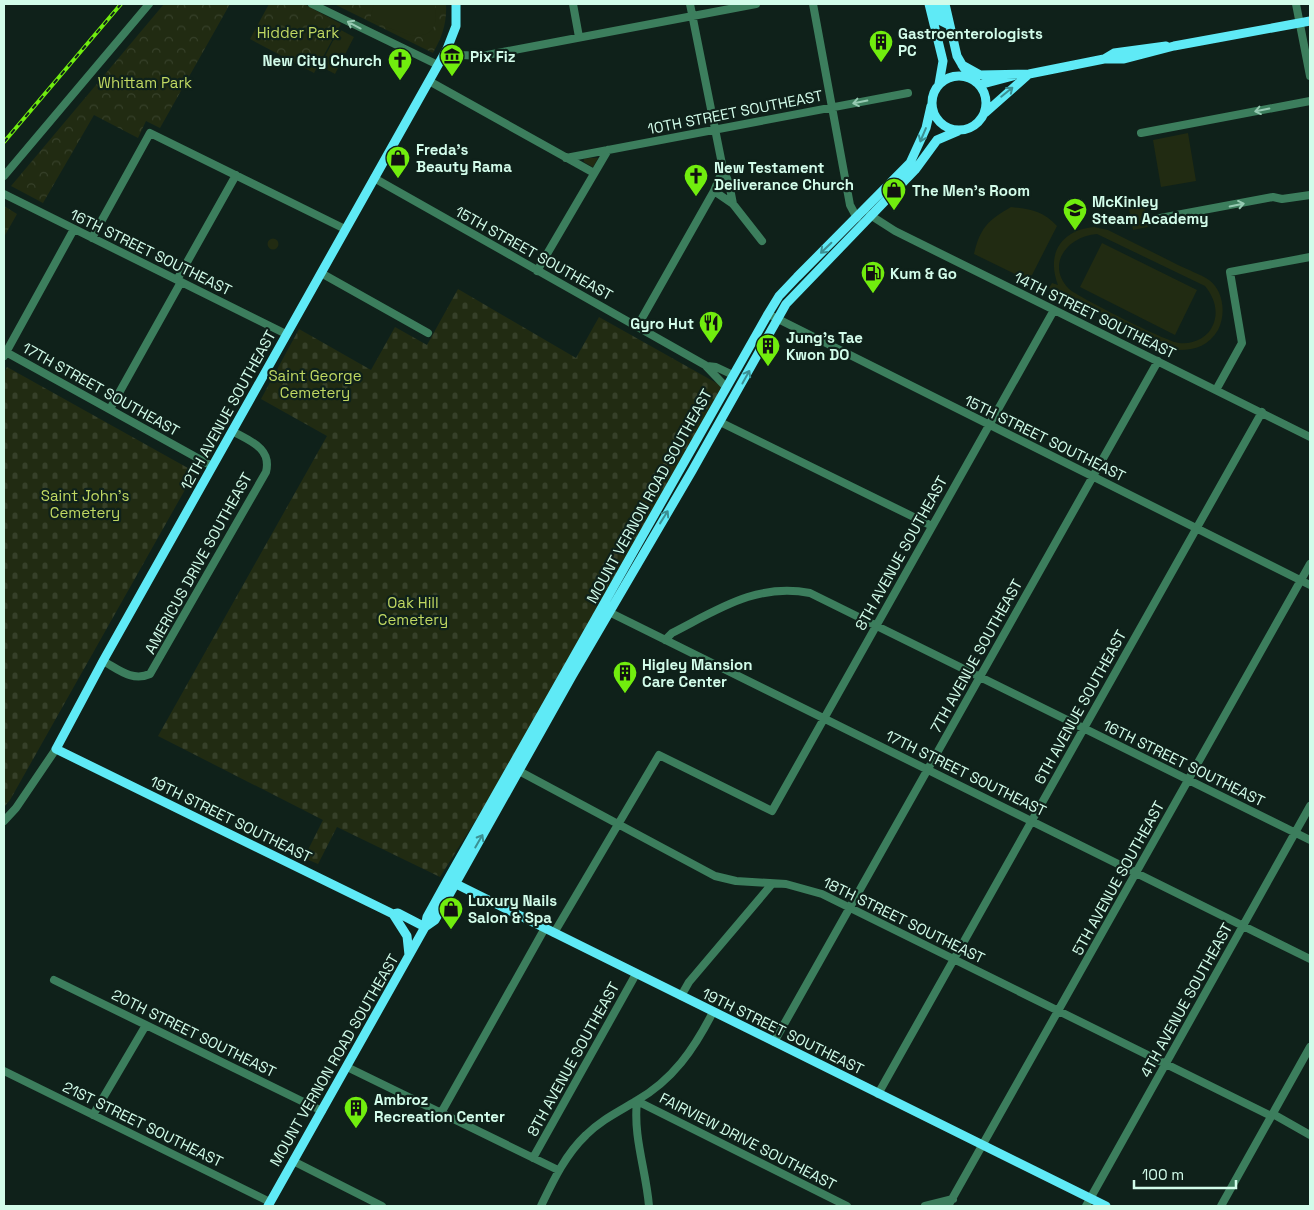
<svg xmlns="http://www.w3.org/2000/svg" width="1314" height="1210" font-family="'Space Grotesk',sans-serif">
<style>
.grass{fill:url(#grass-tufts)}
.cemetery{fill:url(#cemetery-stones)}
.park{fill:url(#park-crowns)}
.pitch{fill:#212b12;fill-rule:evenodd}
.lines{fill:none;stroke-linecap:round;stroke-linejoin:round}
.minor{stroke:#3c7e5d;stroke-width:8}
.major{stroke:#5feaf6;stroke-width:9}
.rail-casing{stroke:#71ed0e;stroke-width:4}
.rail{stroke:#0f211a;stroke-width:2;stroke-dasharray:5.5;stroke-linecap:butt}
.oneway{stroke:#96cab2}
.oneway2{stroke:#3b9093}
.labels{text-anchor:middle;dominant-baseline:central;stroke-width:4.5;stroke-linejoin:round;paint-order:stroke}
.park-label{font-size:15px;fill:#c0d862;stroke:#0f211a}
.poi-label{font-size:15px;font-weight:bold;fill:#d2fcea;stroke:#0f211a;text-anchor:start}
.street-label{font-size:15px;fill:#d2fcea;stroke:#0f211a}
</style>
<defs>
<pattern id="grass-tufts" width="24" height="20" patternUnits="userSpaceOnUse" patternTransform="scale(1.25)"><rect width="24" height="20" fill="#212b12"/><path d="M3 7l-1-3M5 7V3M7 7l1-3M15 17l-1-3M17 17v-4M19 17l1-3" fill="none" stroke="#364029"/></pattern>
<pattern id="cemetery-stones" width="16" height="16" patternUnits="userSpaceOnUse" patternTransform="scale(1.25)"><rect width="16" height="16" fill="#212b12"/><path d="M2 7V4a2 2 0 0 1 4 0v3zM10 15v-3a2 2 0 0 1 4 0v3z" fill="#364029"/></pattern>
<pattern id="park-crowns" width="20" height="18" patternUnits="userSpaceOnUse" patternTransform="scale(1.25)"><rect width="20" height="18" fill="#212b12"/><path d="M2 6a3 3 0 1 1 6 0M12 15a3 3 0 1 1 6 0" fill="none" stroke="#364029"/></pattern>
</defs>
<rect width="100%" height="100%" fill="#0f211a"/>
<path class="grass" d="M 590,158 L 598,158 L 593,167 L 584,162 L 584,159 Z"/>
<path class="cemetery" d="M 458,289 L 576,358 L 599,317 L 720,385 L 721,389 L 489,799 L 440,877 L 337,827 L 318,864 L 304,858 L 323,820 L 158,736 L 327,436 L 261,399 L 299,329 L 371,370 L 395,327 L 427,345 Z
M 7,367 L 195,472 L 10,800 L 4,807 L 4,373 Z"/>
<path class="park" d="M 164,4 L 230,4 L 160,128 L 146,121 L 138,138 L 94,115 L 43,203 L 11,186 Z
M 269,4 L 304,4 L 341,24 L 314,73 L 250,39 Z
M 334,4 L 446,4 C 447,23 442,37 433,53 Z
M 4,206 L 17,214 L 4,237 Z"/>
<path class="pitch" d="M 374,4 L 435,4 C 435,10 436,18 435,23 C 428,50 386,26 370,19 Z
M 339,29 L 354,37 L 335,74 L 320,66 Z
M 1188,133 L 1196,181 L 1161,187 L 1153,140 Z
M 1143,201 L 1148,227 L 1133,230 L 1128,204 Z
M 1011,207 C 1030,209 1043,211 1057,226 L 1032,275 L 1023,278 L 974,254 C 980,228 988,220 1011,207 Z
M 1094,227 L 1108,230 C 1131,242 1155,253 1178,265 C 1188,270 1200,274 1209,280 C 1224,291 1226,315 1218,330 C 1209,345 1196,350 1179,350 L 1049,288 L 1052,283 L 1058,285 C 1046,254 1061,230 1094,227 ZM 1097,234 L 1205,286 C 1214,297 1219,311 1213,325 C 1208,338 1192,345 1179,343 C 1167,342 1078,297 1069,289 C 1045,264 1068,236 1097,234 Z
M267.5 244a5.5 5.5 0 1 1 11 0a5.5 5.5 0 1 1-11 0Z
M 1102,243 L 1197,290 L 1175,335 L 1080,287 Z"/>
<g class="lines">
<path class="minor" d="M 312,4 L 438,65
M 573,4 L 579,37
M 813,4 L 850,205 L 857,218
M 1296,4 L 1310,76
M 447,49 L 461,55 L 482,56 L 756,4
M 429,81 L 594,173
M 1141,133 L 1310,101
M 566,158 L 908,93
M 723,169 L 729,183 L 733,204
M 4,176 L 149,4
M 374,178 L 705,365 L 726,387
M 714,191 L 733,204 L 762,241
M 4,194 L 286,334
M 870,215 L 895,231 L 1310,437
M 1155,219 L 1273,197 L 1282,199 L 1310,195
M 92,238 L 150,133 L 345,229
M 537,271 L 608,150
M 321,273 L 428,333
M 177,280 L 236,175
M 768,314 L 1310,585
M 637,327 L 714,191 L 723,169 L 690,4
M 4,351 L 212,466
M 4,356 L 74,229
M 707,366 L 716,367 L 733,375
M 1216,390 L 1242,343 L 1230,272 L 1310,257
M 110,409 L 181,282
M 720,422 L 932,526
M 609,612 L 1310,959
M 665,640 L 672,633 C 719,609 756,583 810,593 L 1310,840
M 103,661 C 118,669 132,682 150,674 L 266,472 C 272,448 250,441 232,431
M 519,771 L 715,876 L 736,881 L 786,884 L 822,894 L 1271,1116
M 4,821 L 16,808 L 56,749
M 554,933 L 659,755 L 772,811 L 1054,310
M 54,980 L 322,1111
M 681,996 L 689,982 L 772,884
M 774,1042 L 1158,361
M 347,1067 L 558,1170
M 4,1071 L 270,1202
M 878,1094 L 1262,412
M 441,1113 L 545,928
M 1273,1114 L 1310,1135
M 93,1115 L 146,1025
M 533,1158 L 636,974
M 293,1161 L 382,1206
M 541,1206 C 553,1181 565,1155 586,1135 C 601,1120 618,1112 636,1101 C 673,1080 694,1049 713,1012
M 649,1206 C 646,1170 633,1137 637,1101 L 847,1206
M 925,1206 L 953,1199
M 948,1206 L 1310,564
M 1086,1206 L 1310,806
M 1221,1206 L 1310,1047"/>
<path class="major" d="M 929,4 L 943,61 L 939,84
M 936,4 L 941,21 L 949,25
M 945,4 L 957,56 L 964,68
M 1104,59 L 1114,53 L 1166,46
M 962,65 L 980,75 L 1029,74 L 1104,59 L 1124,59 L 1174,46 L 1310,21
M932 103a27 27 0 1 1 54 0a27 27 0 1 1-54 0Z
M 979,85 L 1013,76
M 985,113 L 1029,74
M 450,881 L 1106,1206
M 393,914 L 398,913 L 425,927
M 425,927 L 435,920 L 572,676 L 692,471 L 786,304 L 915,170 L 937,140 L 958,131
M 409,955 L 407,936 L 393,914 L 56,749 L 103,661 L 447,49 L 456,26 L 456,4
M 268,1206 L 425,927 L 427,917 L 448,879 L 768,314 L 779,296 L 797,277 L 910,163 L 926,128 L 931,106"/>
<defs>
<path id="rail" d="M 4,142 L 121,4"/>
</defs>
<use href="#rail" class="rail-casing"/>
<use href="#rail" class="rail"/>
</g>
<defs><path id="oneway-shaft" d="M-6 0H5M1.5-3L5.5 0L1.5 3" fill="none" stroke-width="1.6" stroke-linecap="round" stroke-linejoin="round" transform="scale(1.25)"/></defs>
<g class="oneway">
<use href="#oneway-shaft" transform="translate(354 25) rotate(-152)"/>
<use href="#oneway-shaft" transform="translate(860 102) rotate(169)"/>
<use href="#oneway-shaft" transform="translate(1262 110) rotate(169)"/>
<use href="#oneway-shaft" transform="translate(1237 205) rotate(-12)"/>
</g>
<g class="oneway2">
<use href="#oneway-shaft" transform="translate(1007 92) rotate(-39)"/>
<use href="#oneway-shaft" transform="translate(923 135) rotate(113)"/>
<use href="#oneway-shaft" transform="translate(826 248) rotate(136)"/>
<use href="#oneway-shaft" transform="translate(746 377) rotate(-61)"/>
<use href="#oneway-shaft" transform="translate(664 517) rotate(-58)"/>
<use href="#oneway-shaft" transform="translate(479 841) rotate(-60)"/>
</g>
<defs>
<symbol id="building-pin" viewBox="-11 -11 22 30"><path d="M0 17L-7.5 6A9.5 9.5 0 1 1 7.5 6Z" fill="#71ed0e" stroke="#0f211a"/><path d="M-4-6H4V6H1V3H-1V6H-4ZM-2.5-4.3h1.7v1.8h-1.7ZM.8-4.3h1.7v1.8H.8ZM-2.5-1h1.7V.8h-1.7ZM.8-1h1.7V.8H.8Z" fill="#111"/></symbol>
<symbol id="museum-pin" viewBox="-11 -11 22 30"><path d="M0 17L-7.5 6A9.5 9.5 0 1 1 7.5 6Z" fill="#71ed0e" stroke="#0f211a"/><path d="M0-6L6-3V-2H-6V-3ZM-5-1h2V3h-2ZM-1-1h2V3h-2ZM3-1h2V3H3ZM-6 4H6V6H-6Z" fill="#111"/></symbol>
<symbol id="church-pin" viewBox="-11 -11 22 30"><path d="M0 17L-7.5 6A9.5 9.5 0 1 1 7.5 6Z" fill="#71ed0e" stroke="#0f211a"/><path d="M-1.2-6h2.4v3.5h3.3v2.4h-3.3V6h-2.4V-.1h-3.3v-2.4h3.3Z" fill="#111"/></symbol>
<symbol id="shop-pin" viewBox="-11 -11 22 30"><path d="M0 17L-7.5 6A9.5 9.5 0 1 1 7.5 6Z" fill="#71ed0e" stroke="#0f211a"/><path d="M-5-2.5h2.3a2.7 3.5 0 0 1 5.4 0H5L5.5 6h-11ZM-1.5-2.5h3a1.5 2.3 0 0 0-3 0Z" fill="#111"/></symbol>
<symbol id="school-pin" viewBox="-11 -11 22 30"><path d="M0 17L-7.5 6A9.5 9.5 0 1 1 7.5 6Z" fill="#71ed0e" stroke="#0f211a"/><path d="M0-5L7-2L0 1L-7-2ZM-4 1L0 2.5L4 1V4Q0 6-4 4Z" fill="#111"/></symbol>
<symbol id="fuel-pin" viewBox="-11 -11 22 30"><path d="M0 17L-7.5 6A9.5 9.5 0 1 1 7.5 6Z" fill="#71ed0e" stroke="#0f211a"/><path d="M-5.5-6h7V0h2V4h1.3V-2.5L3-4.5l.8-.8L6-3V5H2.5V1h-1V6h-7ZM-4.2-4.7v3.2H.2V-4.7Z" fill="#111"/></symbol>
<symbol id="restaurant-pin" viewBox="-11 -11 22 30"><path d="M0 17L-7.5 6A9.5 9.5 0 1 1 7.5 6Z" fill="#71ed0e" stroke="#0f211a"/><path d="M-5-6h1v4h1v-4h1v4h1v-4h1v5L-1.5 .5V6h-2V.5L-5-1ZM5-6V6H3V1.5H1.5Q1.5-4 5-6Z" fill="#111"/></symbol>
</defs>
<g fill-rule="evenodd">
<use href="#building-pin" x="867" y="28" width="28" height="38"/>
<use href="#museum-pin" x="438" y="42" width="28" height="38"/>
<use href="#church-pin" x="386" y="46" width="28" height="38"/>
<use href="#shop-pin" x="384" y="144" width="28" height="38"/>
<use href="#church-pin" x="682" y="162" width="28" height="38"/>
<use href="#shop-pin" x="880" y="176" width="28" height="38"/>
<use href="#school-pin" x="1061" y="196" width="28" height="38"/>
<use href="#fuel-pin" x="859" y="259" width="28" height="38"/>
<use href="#restaurant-pin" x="697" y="309" width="28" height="38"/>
<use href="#building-pin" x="754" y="332" width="28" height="38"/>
<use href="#building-pin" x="611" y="659" width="28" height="38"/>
<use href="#shop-pin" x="437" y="895" width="28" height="38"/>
<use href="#building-pin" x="342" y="1094" width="28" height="38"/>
</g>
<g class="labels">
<g class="park-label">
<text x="298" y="32">Hidder Park</text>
<text x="145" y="82">Whittam Park</text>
<text x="315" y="375">Saint George<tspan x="315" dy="17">Cemetery</tspan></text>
<text x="85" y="495">Saint John's<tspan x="85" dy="17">Cemetery</tspan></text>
<text x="413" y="602">Oak Hill<tspan x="413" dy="17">Cemetery</tspan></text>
</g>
<g class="poi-label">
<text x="898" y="33">Gastroenterologists<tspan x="898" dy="17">PC</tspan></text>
<text x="470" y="56">Pix Fiz</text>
<text x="382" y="60" text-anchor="end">New City Church</text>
<text x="416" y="149">Freda's<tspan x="416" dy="17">Beauty Rama</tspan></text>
<text x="714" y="167">New Testament<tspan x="714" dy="17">Deliverance Church</tspan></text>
<text x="912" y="190">The Men's Room</text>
<text x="1092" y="201">McKinley<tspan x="1092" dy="17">Steam Academy</tspan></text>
<text x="890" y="273">Kum &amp; Go</text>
<text x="694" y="323" text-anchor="end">Gyro Hut</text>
<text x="786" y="337">Jung's Tae<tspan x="786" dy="17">Kwon DO</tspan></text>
<text x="642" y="664">Higley Mansion<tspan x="642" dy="17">Care Center</tspan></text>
<text x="468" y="900">Luxury Nails<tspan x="468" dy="17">Salon &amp; Spa</tspan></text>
<text x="374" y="1099">Ambroz<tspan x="374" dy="17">Recreation Center</tspan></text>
</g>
<g class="street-label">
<text transform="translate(735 112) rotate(-11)">10TH STREET SOUTHEAST</text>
<text transform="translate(151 252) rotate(26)">16TH STREET SOUTHEAST</text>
<text transform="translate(534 253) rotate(29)">15TH STREET SOUTHEAST</text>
<text transform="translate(1095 315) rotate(26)">14TH STREET SOUTHEAST</text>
<text transform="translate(101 389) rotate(29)">17TH STREET SOUTHEAST</text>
<text transform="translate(228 410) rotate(-61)">12TH AVENUE SOUTHEAST</text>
<text transform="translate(1045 438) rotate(26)">15TH STREET SOUTHEAST</text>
<text transform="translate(649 496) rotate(-61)">MOUNT VERNON ROAD SOUTHEAST</text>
<text transform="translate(901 553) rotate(-61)">8TH AVENUE SOUTHEAST</text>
<text transform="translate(198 563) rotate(-61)">AMERICUS DRIVE SOUTHEAST</text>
<text transform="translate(976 656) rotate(-61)">7TH AVENUE SOUTHEAST</text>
<text transform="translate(1080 707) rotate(-61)">6TH AVENUE SOUTHEAST</text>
<text transform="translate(1184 763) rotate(26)">16TH STREET SOUTHEAST</text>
<text transform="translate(966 773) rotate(26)">17TH STREET SOUTHEAST</text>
<text transform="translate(231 819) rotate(26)">19TH STREET SOUTHEAST</text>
<text transform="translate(1118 878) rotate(-61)">5TH AVENUE SOUTHEAST</text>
<text transform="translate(904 920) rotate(26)">18TH STREET SOUTHEAST</text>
<text transform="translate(1186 1000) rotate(-61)">4TH AVENUE SOUTHEAST</text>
<text transform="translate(783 1031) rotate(26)">19TH STREET SOUTHEAST</text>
<text transform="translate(194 1033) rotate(26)">20TH STREET SOUTHEAST</text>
<text transform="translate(573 1059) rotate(-61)">8TH AVENUE SOUTHEAST</text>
<text transform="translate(334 1060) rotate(-60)">MOUNT VERNON ROAD SOUTHEAST</text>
<text transform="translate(143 1124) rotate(26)">21ST STREET SOUTHEAST</text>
<text transform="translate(748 1141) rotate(27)">FAIRVIEW DRIVE SOUTHEAST</text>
</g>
</g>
<rect width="1314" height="1210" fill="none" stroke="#d2fcea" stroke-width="10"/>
<path d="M1134 1180v8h102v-8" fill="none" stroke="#d2fcea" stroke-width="2.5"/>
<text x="1142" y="1180" font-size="15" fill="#d2fcea" stroke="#0f211a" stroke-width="4" paint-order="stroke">100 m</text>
</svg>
